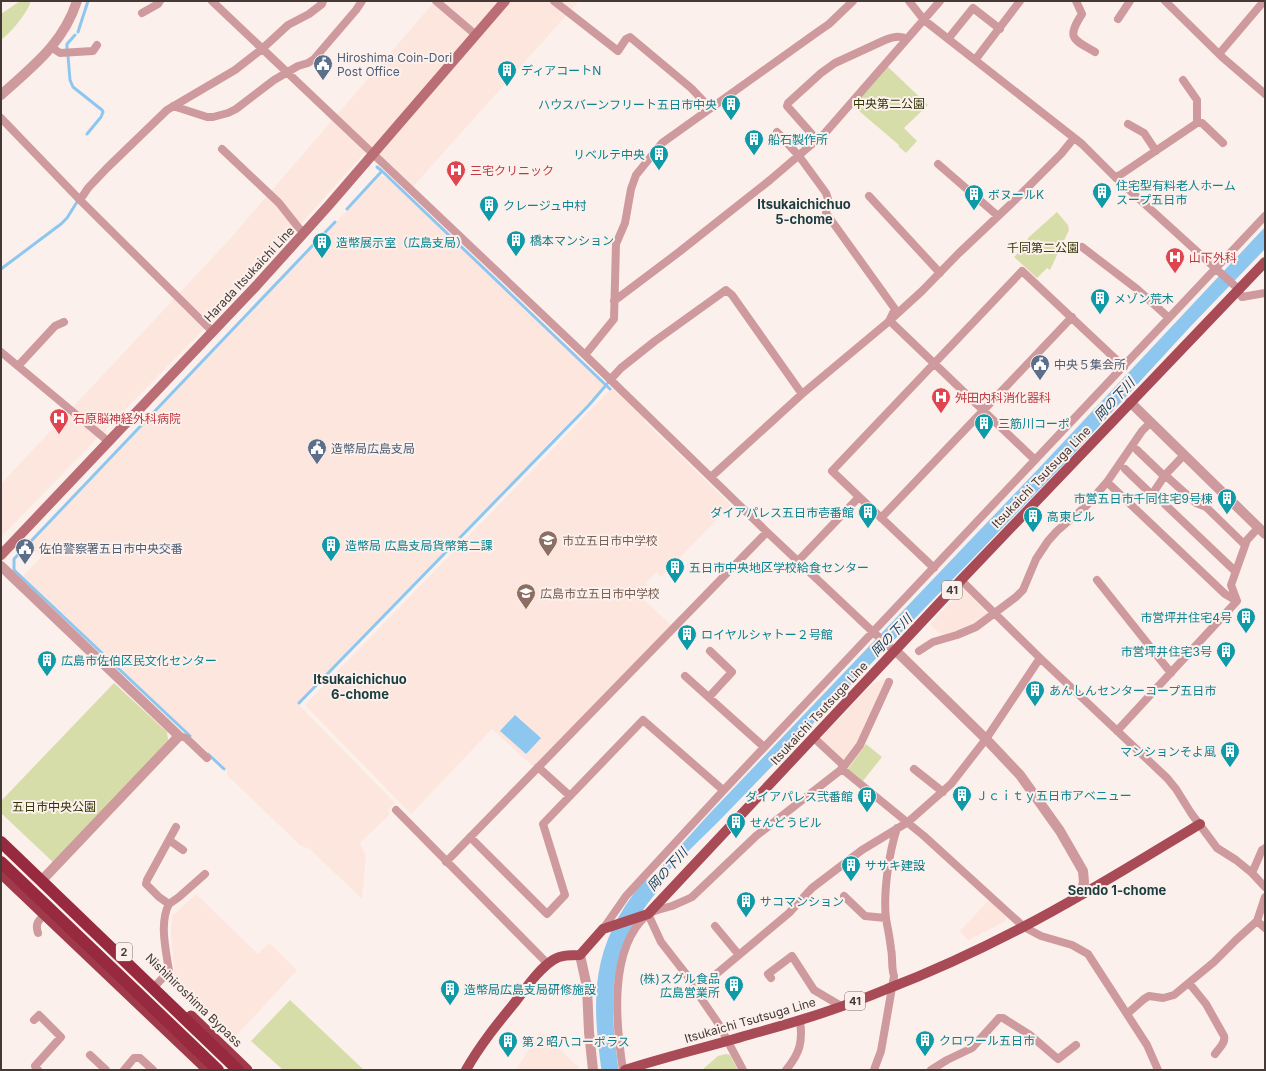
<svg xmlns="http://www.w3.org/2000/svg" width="1266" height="1071" font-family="Inter,'Noto Sans JP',sans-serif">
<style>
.built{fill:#fce6dd}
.green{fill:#d6dda9}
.water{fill:#8dc7f0}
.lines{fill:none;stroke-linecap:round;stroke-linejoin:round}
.stream{stroke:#8dc7f0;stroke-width:3}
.river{stroke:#8dc7f0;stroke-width:17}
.minor{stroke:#cf9a9d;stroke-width:8}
.tertiary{stroke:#cf9a9d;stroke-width:10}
.secondary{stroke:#ba6d74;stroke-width:10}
.primary{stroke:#a84b57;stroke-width:10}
.trunk{stroke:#a03a4a;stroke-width:11}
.motorway{stroke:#972a3e;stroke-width:12}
.labels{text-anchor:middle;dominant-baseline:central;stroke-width:4;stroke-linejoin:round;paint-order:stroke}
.shield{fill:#fcf0ec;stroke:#7b706b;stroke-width:1}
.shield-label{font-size:11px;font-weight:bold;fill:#443934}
.service-label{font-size:12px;fill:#4e5e75;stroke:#fcf0ec;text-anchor:start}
.culture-label{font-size:12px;fill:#0d838f;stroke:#fcf0ec;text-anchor:start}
.park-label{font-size:12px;fill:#333705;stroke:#fcf0ec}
.health-label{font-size:12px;fill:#be3a42;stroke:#fcf0ec;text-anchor:start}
.street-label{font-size:12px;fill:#443934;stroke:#fcf0ec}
.education-label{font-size:12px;fill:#785e54;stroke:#fcf0ec;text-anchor:start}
.neighbourhood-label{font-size:13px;font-weight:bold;fill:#1b3d40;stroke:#fcf0ec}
.water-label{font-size:13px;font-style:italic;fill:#13405c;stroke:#fcf0ec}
</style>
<rect width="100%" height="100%" fill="#fcf0ec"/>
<path class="built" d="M 435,1 L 579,1 L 410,190 L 368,149 L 235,297 L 1,537 L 1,484 L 229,240 Z
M 380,176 L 389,178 L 606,384 L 297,703 L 395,803 L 387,811 L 390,814 L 360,843 L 366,856 L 362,899 L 310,849 L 301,846 L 227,775 L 227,770 L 23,576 L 41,557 L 29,545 Z
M 612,388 L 645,419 L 644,421 L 731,505 L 661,577 L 656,572 L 646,583 L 648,585 L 639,595 L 671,625 L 534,767 L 492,729 L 411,814 L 305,705 Z
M 964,589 L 988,614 L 975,623 L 956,632 L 942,636 L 930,624 Z
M 885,679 L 888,679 L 882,687 L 859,740 L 844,761 L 821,738 L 872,684 Z
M 196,894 L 258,954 L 269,943 L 297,970 L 235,1037 L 174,979 L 174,969 L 171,933 L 172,916 Z
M 989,900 L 1006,916 L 1006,921 L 968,940 L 960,931 Z
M 540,1032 L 579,1067 L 577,1070 L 516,1070 Z"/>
<path class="green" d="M 20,1 L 30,1 L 30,4 C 23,18 13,30 1,40 L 1,14 Z
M 887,66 L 928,105 L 904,128 L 917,141 L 906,153 L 898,146 L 899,145 L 852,105 Z
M 1057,212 L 1068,225 L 1069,230 L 1050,270 L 1047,268 L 1037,278 L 1014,257 L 1027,244 L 1028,238 Z
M 114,683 L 167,732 L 168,740 L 55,864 L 1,813 L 1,801 Z
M 866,744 L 882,757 L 863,781 L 848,769 Z
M 290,1000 L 364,1070 L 283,1070 L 251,1041 Z
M 726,1054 L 730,1055 L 738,1070 L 702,1070 L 718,1056 Z"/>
<path class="water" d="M 1265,227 L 1265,249 L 1190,327 L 1066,462 L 719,821 L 664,875 L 634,906 L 663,865 L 710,813 L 1040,467 Z
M 515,715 L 541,738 L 526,754 L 500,731 Z"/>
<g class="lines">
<path class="stream" d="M 78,32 L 88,1
M 67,49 L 67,44 L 75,35
M 68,56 L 70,80 L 73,87 L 102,110 L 103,112 L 101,117 L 87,134
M 382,171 L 610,389
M 347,209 L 382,171 L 377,167
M 1,269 L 61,224 L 67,218 L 77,202
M 299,703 L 589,405 L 607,384
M 190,736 L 14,570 L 14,559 L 335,222
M 208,754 L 224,769"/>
<path class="river" d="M 610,1070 C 600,997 599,948 649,888"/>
<path class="minor" d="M 212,1 L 585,355 L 767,532 L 872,631 L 891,648 L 895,650
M 436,1 L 476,35
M 554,1 L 618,51 L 626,39 L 630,37 L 691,88 L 710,108
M 909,1 L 924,20 L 1082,144 L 1115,177 L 1235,286 L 1242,297 L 1265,293
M 1076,1 L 1082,14 C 1066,39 1073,39 1095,52
M 1165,1 L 1222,57 L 1265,94
M 142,13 L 158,4 L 160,1
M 1118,19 L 1130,1
M 948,39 L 973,8 L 1000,29
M 51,47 L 60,53 L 93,51 L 97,45
M 1219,54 L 1264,1
M 975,60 L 1020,1
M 1183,80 L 1197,100 L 1197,123
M 173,106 L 207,117 L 213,117 L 228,113 L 236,109 L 274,80 L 298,66 L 308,63 L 314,59 L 356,10 L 362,1
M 1,118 L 80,200 L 213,332
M 1128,124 L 1144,133 L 1156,151
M 777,132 L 799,156 L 826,193 L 828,199 L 826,213 L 895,309 L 890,319 L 891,322 L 1034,459
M 817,140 L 787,106 L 788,103 L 821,73 L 835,63 L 885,40 C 892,37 900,35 907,39
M 222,149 L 279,203 L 298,227 L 304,233
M 938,164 L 998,216
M 1115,177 L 1120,175 L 1197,123 L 1202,123 L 1223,143
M 869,196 L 940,273
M 80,200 L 88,188 L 107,168 L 167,110 L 235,70 L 262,49 L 288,25 L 309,14 L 322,4 L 323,1
M 1082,247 L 1137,289 L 1169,318
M 614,301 L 679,252 L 770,180 L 825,133 L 940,1
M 1,352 L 109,442
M 585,355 L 614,319 L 616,244 L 625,223 L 631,189 L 636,175 L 662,143 L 816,33 L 829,24 L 853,1
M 18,366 L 55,326 L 64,322
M 610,380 L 621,368 L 655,341 L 726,290 L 732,295 L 802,394
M 1137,450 L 1161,473 L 1165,475 L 1196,503 L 1206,507 L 1245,545
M 1184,455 L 1165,475 L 1153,493 L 1235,571
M 1125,469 L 1149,492 L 1153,493
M 711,477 L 802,394 L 887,323 L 922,291 L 959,253 L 1013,202 L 1061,154 L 1074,138
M 1107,482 L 1225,594 L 1237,601
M 881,518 L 1072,317
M 798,561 L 859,497
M 934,568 L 832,471 L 1022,271 L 1124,367
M 961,580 L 1040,658 L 1167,778 L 1176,789 L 1191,813 L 1217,848 L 1236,860 L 1252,873 L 1265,887
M 1097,580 L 1171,673
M 919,651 L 933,642 L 957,635 L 976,627 L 1016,597 L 1023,590 L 1036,559 L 1048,541 L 1057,531 L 1086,506 L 1107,482 L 1142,431 L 1150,423
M 685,676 L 764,747
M 709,697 L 732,672 L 710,651
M 1117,731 L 1237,601 L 1231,585 L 1247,540 L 1258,528
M 179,736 L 186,738 L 207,758
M 813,737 L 842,764 L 842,769 L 924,836 L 1024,927 L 1041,936 L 1072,945 L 1088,954 L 1147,1045 L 1158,1070
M 538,767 L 570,796
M 914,769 L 943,792
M 396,810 L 548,964
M 470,837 L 547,914 L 565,895 L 543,824 L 643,720 L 723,790
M 169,840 L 183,850
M 446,862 L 767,532
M 1252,873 L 1262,850 L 1265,848
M 844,896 L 865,916 L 886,918
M 169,904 L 179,897 L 205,874
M 648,914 L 661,942 L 693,983 L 696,991 L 718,1023 L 743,1070
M 1257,921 L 1265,928
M 715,926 L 739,955
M 603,929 L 626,896 L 722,792 L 1265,216
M 38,933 C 35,924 38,921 44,915
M 771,978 L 768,974 L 792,956 L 814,990 L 841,1006
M 1189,983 L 1206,1004 L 1224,1036 C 1226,1043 1219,1048 1215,1054
M 157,984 L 169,971 C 166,950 159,923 169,904 L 159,897 L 146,884 L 147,880 L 176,827
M 696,991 L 789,913 L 812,888 L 862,850 L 908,822 L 951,784 L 986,739 L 1040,658
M 1127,1014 L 1144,999 L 1149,996 L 1163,998 L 1174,995 L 1214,962 L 1236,940 L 1257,921 L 1265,897
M 34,1020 L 39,1015 L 61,1037 L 35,1066 L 38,1070
M 90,1055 L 106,1070
M 124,1070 L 134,1058 L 140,1058 L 153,1070
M 623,1070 C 616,1025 608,949 647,915 C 653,910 665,908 672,906 C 679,903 686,900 692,897 L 756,836 L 842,769 L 860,745 L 889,682
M 786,1070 C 800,1053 803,1042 800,1020
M 874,1070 L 881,1051 L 894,976 C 891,967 893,958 891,949 C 890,939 888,929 886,919 C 883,892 889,853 897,828
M 931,1070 L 947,1060 L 972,1048 L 999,1018 L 1003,1018 L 1030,1035 L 1058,1059 L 1076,1045"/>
<path class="tertiary" d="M 1,95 C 33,66 63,44 77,1
M 1130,402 L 1265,534
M 1,566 L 179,736 L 45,877
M 895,650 L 986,739 L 1020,775 L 1060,831 L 1083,871 L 1084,882 L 1082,890 L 1074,898
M 580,955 L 587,987 L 589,1032 L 593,1070"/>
<path class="secondary" d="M 1,555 L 257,285 L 329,205 L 505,1"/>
<path class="primary" d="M 466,1070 C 480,1045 498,1023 516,1001 C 527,987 538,970 553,960 C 561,955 570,955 580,955 L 603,929 L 648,914 L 961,580 L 1265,262
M 625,1070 C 668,1056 712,1046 755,1033 C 800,1021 844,1007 887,989 C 934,971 981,949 1025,926 C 1085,895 1142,859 1200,824"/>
<path class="trunk" d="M 1,873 L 208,1070
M 191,1016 L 247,1070"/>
<path class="motorway" d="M 1,842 L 238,1070
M 1,862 L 218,1070"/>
</g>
<defs>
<symbol id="civic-pin" viewBox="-11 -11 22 30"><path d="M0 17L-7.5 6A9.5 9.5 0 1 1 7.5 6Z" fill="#5c6f8a" stroke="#fcf0ec"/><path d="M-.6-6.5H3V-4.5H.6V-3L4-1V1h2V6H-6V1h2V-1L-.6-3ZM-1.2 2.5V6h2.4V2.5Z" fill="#fff"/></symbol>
<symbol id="building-pin" viewBox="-11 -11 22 30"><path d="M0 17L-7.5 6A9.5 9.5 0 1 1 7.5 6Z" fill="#0f9aa8" stroke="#fcf0ec"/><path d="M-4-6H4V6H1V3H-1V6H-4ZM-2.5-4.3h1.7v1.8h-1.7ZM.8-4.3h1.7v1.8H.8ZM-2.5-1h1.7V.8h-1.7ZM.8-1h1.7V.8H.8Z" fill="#fff"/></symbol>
<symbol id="hospital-pin" viewBox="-11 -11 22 30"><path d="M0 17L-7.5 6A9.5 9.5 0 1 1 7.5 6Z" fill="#e0444e" stroke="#fcf0ec"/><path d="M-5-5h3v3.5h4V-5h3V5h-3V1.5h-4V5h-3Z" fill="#fff"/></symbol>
<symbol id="school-pin" viewBox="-11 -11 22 30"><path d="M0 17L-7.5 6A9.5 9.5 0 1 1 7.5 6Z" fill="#8d6e63" stroke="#fcf0ec"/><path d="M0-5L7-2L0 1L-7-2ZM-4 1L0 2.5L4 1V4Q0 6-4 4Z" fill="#fff"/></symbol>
</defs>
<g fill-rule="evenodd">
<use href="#civic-pin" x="312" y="53" width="22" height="30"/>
<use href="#building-pin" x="496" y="59" width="22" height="30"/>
<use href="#building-pin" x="720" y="93" width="22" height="30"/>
<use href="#building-pin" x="743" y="128" width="22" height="30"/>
<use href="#building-pin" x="648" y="143" width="22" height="30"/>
<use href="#hospital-pin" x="445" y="159" width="22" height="30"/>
<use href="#building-pin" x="1091" y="181" width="22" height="30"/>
<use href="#building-pin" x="963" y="183" width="22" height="30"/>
<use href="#building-pin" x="478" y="194" width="22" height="30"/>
<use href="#building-pin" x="505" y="229" width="22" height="30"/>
<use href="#building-pin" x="311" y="231" width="22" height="30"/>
<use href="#hospital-pin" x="1164" y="246" width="22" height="30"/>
<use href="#building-pin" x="1089" y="287" width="22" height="30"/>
<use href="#civic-pin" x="1029" y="353" width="22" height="30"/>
<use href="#hospital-pin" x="930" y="386" width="22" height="30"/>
<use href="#hospital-pin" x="48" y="407" width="22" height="30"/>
<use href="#building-pin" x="973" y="412" width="22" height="30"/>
<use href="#civic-pin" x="306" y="437" width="22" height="30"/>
<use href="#building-pin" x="1216" y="487" width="22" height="30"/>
<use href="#building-pin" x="857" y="501" width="22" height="30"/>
<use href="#building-pin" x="1022" y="505" width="22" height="30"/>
<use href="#school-pin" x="537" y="529" width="22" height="30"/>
<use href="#building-pin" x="320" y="534" width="22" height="30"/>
<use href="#civic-pin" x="14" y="537" width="22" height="30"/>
<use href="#building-pin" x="664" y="556" width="22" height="30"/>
<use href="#school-pin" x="515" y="582" width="22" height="30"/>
<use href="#building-pin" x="1235" y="606" width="22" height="30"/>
<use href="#building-pin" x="676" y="623" width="22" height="30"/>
<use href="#building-pin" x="1215" y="640" width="22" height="30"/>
<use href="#building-pin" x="36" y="649" width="22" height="30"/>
<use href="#building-pin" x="1024" y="679" width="22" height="30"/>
<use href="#building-pin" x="1219" y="740" width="22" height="30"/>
<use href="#building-pin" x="951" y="784" width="22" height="30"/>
<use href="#building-pin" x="856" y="785" width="22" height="30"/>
<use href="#building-pin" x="725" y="811" width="22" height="30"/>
<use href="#building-pin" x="840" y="854" width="22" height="30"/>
<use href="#building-pin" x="735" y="890" width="22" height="30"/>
<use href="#building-pin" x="723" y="974" width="22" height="30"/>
<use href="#building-pin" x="439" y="978" width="22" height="30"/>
<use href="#building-pin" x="914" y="1029" width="22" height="30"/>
<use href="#building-pin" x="497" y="1030" width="22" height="30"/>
</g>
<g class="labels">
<g class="shield">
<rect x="942" y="581" width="20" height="18" rx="3"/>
<rect x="116" y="943" width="16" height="18" rx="3"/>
<rect x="845" y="992" width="20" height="18" rx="3"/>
</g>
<g class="shield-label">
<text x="952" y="590">41</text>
<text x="124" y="952">2</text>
<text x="855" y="1001">41</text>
</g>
<g class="service-label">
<text x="337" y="57">Hiroshima Coin-Dori<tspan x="337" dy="14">Post Office</tspan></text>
<text x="1054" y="364">中央５集会所</text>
<text x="331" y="448">造幣局広島支局</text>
<text x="39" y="548">佐伯警察署五日市中央交番</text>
</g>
<g class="culture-label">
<text x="521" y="70">ディアコートN</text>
<text x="717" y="104" text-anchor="end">ハウスバーンフリート五日市中央</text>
<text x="768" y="139">船石製作所</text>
<text x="645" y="154" text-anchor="end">リベルテ中央</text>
<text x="1116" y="185">住宅型有料老人ホーム<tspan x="1116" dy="14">スープ五日市</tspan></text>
<text x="988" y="194">ボヌールK</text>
<text x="503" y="205">クレージュ中村</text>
<text x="530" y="240">橋本マンション</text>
<text x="336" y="242">造幣展示室（広島支局）</text>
<text x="1114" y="298">メゾン荒木</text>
<text x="998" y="423">三筋川コーポ</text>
<text x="1213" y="498" text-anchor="end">市営五日市千同住宅9号棟</text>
<text x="854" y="512" text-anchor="end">ダイアパレス五日市壱番館</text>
<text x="1047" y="516">高東ビル</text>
<text x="345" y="545">造幣局 広島支局貨幣第二課</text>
<text x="689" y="567">五日市中央地区学校給食センター</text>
<text x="1232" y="617" text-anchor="end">市営坪井住宅4号</text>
<text x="701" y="634">ロイヤルシャトー２号館</text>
<text x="1212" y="651" text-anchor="end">市営坪井住宅3号</text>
<text x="61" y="660">広島市佐伯区民文化センター</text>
<text x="1049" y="690">あんしんセンターコープ五日市</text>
<text x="1216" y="751" text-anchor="end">マンションそよ風</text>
<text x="976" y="795">Ｊｃｉｔｙ五日市アベニュー</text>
<text x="853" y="796" text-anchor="end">ダイアパレス弐番館</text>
<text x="750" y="822">せんどうビル</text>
<text x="865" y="865">ササキ建設</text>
<text x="760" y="901">サコマンション</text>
<text x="720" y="978" text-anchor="end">(株)スグル食品<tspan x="720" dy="14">広島営業所</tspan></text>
<text x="464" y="989">造幣局広島支局研修施設</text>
<text x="939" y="1040">クロワール五日市</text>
<text x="522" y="1041">第２昭八コーポラス</text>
</g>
<g class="park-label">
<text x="889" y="103">中央第二公園</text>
<text x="1043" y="247">千同第二公園</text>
<text x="54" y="806">五日市中央公園</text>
</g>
<g class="health-label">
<text x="470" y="170">三宅クリニック</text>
<text x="1189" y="257">山下外科</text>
<text x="955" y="397">舛田内科消化器科</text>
<text x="73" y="418">石原脳神経外科病院</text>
</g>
<g class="street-label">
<text transform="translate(249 274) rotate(-47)">Harada Itsukaichi Line</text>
<text transform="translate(1041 477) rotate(-46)">Itsukaichi Tsutsuga Line</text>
<text transform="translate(819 713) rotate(-47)">Itsukaichi Tsutsuga Line</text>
<text transform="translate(194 1000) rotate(44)">Nishihiroshima Bypass</text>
<text transform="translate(750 1020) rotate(-16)">Itsukaichi Tsutsuga Line</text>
</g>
<g class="education-label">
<text x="562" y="540">市立五日市中学校</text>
<text x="540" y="593">広島市立五日市中学校</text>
</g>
<g class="neighbourhood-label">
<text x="804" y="204">Itsukaichichuo<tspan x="804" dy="15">5-chome</tspan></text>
<text x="360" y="679">Itsukaichichuo<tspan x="360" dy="15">6-chome</tspan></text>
<text x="1117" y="890">Sendo 1-chome</text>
</g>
<g class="water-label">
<text transform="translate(1114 399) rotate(-47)">岡の下川</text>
<text transform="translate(891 635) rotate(-46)">岡の下川</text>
<text transform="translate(667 869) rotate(-48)">岡の下川</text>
</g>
</g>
<rect width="1266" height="1071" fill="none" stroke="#443934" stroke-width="4"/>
</svg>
